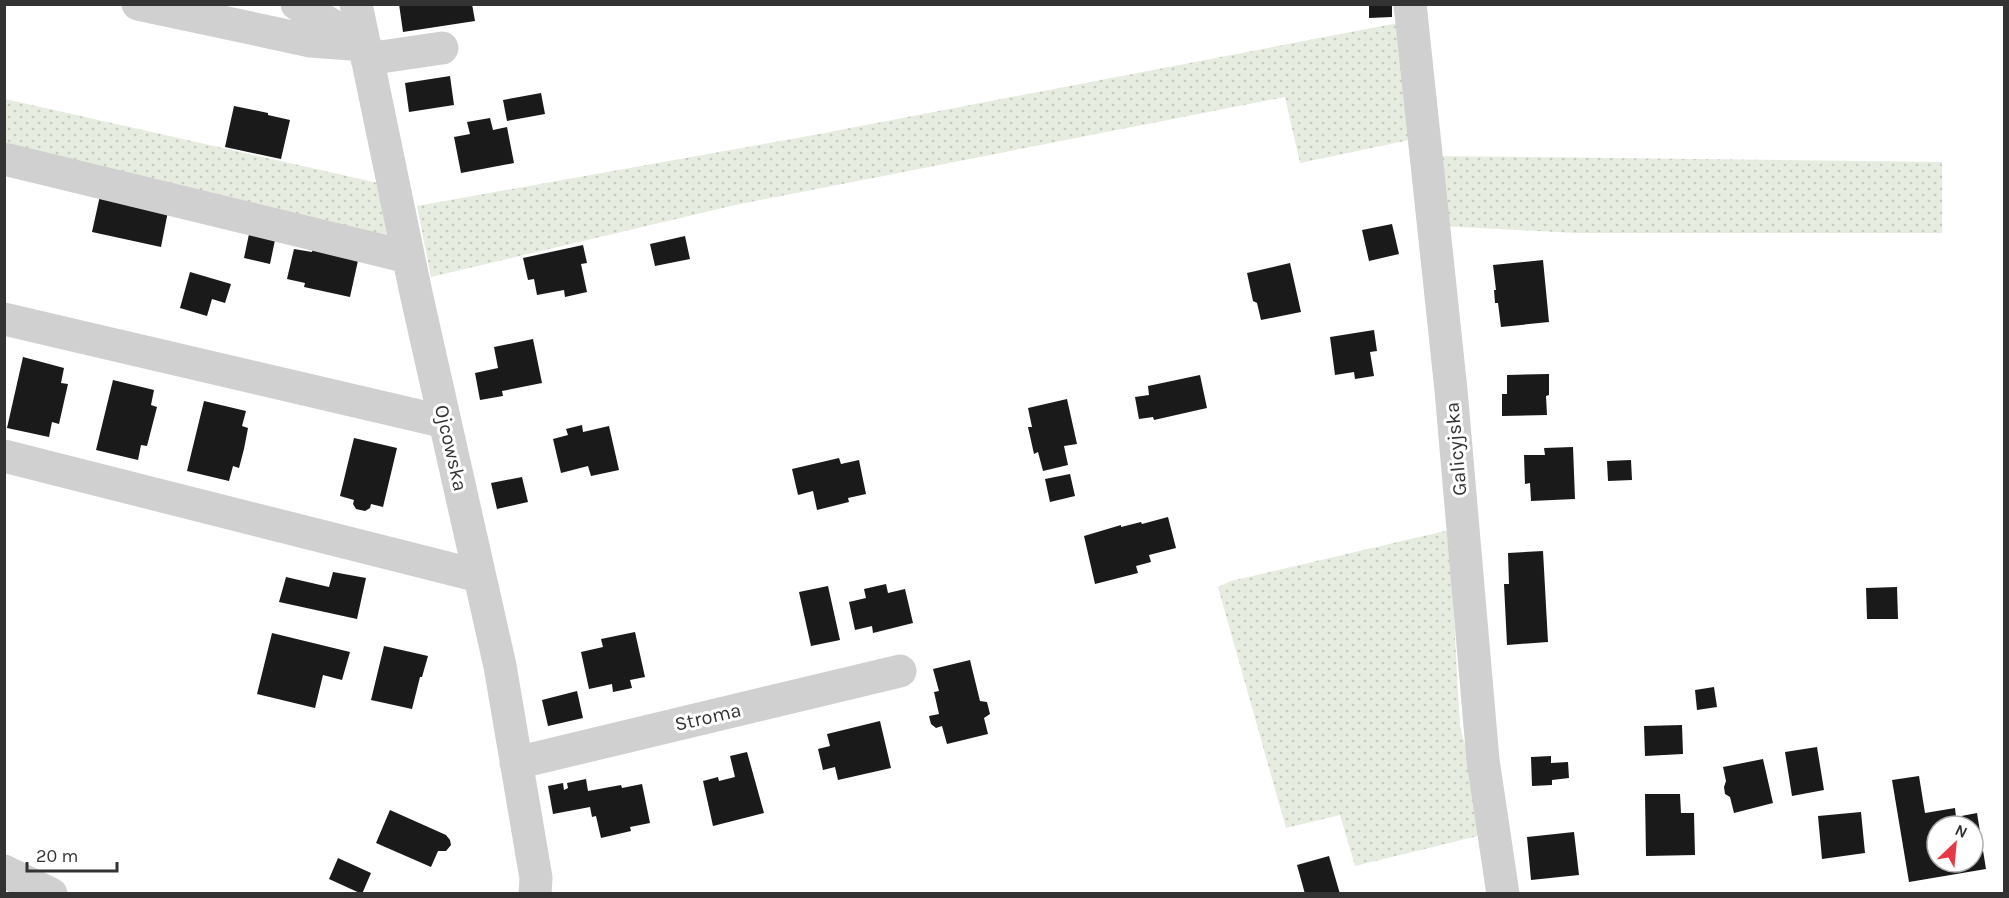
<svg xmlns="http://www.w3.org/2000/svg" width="2009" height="898" font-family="Karla,sans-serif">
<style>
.grass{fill:url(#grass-dots)}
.building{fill:#1a1a1a;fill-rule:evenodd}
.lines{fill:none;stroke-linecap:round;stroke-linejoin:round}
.minor{stroke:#d0d0d0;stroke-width:33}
.labels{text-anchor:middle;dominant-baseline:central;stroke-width:6;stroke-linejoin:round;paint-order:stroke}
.street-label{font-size:20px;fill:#333;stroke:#fff}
</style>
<defs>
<pattern id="grass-dots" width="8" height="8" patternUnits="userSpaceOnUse" patternTransform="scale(1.5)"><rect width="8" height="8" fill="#e6ecdf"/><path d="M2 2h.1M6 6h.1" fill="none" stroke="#c6cbc0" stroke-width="1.8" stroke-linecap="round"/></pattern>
</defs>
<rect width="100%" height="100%" fill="#fff"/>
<path class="grass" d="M 1403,22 L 1414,139 L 1300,163 L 1285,97 L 735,205 L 431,277 L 417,206 L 814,135 Z
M 5,99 L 378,183 L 388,242 L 5,154 Z
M 1435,156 L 1942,162 L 1942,233 L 1576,233 L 1442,226 Z
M 1449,530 L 1460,727 L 1490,833 L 1355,866 L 1340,815 L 1286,828 L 1218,587 L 1231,581 Z"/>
<path class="building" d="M 399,4 L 472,4 L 475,21 L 403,32 Z
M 1369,5 L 1392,5 L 1392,17 L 1369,18 Z
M 450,76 L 454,105 L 409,112 L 405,83 Z
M 541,93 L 545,114 L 507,121 L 503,100 Z
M 234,106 L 268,113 L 268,115 L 290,120 L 281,159 L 225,147 Z
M 490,118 L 493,130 L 507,127 L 514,163 L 461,173 L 454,137 L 470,134 L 467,122 Z
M 101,191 L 169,206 L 161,247 L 92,232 Z
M 1392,224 L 1399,254 L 1369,261 L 1362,230 Z
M 249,234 L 275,240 L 270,264 L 244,258 Z
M 685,236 L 690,259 L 655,266 L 650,244 Z
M 583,245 L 587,263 L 581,264 L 587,292 L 565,297 L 564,290 L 537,295 L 534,279 L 528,280 L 523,258 Z
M 313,247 L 359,256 L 350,297 L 304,287 L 305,283 L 287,279 L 294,249 L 312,252 Z
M 1543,260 L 1549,322 L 1501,327 L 1498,303 L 1495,303 L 1494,290 L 1496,290 L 1493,265 Z
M 1290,263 L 1301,312 L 1261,320 L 1257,303 L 1253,301 L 1247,273 Z
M 190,272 L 231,284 L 225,303 L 212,299 L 207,316 L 180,308 Z
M 1374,330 L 1377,351 L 1370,352 L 1374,376 L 1355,379 L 1354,372 L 1335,375 L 1330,337 Z
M 533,339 L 542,383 L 502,391 L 503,396 L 480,400 L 475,373 L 498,368 L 494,347 Z
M 23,357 L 64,368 L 61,383 L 68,384 L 59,424 L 52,422 L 49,437 L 7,428 Z
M 1549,374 L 1549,395 L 1546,396 L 1547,415 L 1502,416 L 1502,394 L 1507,394 L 1507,375 Z
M 1200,375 L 1207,408 L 1154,420 L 1153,417 L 1139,419 L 1135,397 L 1149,395 L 1148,386 Z
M 113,380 L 154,390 L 151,405 L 157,407 L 147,446 L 141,445 L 138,460 L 96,450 Z
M 1067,399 L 1077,444 L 1064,446 L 1068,465 L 1043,471 L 1038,452 L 1034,454 L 1028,427 L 1032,427 L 1028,408 Z
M 204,401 L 246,411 L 242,426 L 248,428 L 244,449 L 239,468 L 233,466 L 229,481 L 187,471 Z
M 582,425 L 583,432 L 609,426 L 619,470 L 591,476 L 588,466 L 561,473 L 553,439 L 568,435 L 566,429 Z
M 354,438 L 397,448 L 383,507 L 371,504 L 370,508 L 365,511 L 356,509 L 353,504 L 354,500 L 340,496 Z
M 1573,447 L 1575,499 L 1531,501 L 1530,483 L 1525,484 L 1524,455 L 1545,455 L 1544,448 Z
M 839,458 L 841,464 L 859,460 L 866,494 L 848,498 L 849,502 L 817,510 L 813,491 L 798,495 L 792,469 Z
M 1631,460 L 1632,480 L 1608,481 L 1607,461 Z
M 1070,474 L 1075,496 L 1050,502 L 1045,479 Z
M 522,477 L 528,502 L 497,509 L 491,483 Z
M 1168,517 L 1176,548 L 1149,555 L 1151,562 L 1136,566 L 1138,573 L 1095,584 L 1084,536 L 1121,525 L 1121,527 L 1141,522 L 1142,524 Z
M 1543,551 L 1548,642 L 1507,645 L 1504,584 L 1509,584 L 1508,553 Z
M 333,572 L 366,578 L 357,619 L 279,602 L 286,577 L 329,587 Z
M 886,584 L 888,593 L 905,589 L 913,623 L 873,633 L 872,626 L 855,630 L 849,602 L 866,598 L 864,589 Z
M 828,586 L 840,640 L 811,646 L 799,592 Z
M 1897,587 L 1898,619 L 1867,619 L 1866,588 Z
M 635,632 L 645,677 L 630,680 L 632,688 L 613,692 L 612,684 L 589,689 L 581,652 L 603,647 L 601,639 Z
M 272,633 L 350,652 L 342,680 L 323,675 L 315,708 L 257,694 Z
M 384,646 L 428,656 L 422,677 L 420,677 L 412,709 L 371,700 Z
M 970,660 L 980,701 L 987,702 L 990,714 L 984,718 L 988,734 L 947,744 L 942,726 L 936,728 L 931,724 L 929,716 L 939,714 L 934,692 L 939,691 L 933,669 Z
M 1714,687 L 1717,707 L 1697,710 L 1695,690 Z
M 577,691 L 583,718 L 548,726 L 542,700 Z
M 880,721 L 891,768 L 838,780 L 835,767 L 823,770 L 818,749 L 830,746 L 827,734 Z
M 1682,725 L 1683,754 L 1645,756 L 1644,726 Z
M 1817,747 L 1824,790 L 1792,796 L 1785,752 Z
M 747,752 L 764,813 L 713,826 L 703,781 L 718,777 L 719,781 L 735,777 L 730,756 Z
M 1551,756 L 1551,763 L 1568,762 L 1569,778 L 1552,780 L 1552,785 L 1532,786 L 1531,757 Z
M 1763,759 L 1773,803 L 1734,813 L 1730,797 L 1725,794 L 1724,787 L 1726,781 L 1723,767 Z
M 1919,776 L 1925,813 L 1955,808 L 1956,817 L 1977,813 L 1986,869 L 1909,882 L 1892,780 ZM 1937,826 L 1973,826 L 1973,862 L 1937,862 Z
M 586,779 L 588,791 L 621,785 L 622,788 L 642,784 L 650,823 L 630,827 L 631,831 L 601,838 L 596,816 L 592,817 L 590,807 L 553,814 L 548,786 L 563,783 L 564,790 L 568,788 L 567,783 Z
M 1645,794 L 1680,794 L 1681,813 L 1694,813 L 1695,855 L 1646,856 Z
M 390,810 L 446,835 L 450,840 L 451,845 L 446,851 L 438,851 L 431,867 L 376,843 Z
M 1861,812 L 1865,853 L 1822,859 L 1818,816 Z
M 1574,832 L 1579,875 L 1531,880 L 1527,837 Z
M 1329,856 L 1340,894 L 1305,894 L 1297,865 Z
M 338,858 L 371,873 L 362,894 L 329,879 Z"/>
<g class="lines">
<path class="minor" d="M 138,4 L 311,41 L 365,45
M 297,4 L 358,41
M 356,4 L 416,293 L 500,666 L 536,878 L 535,894
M 1410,4 L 1451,390 L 1483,760 L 1503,894
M 367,59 L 442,48
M 4,159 L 408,257
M 4,319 L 445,422
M 4,456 L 479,576
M 516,763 L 900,671
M 4,871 L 51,894"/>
</g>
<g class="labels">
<g class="street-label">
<text transform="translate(451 448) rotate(77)">Ojcowska</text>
<text transform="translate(1456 449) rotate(-95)">Galicyjska</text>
<text transform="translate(708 717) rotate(-13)">Stroma</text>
</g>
</g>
<rect width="2009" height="898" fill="none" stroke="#333333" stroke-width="12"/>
<g transform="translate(1955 844) rotate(26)"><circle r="28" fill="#ffffff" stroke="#adadad" stroke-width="1.5"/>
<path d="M0-4.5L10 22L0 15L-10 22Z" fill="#e63946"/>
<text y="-9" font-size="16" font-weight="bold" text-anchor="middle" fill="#333333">N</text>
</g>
<path d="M27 862v9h90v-9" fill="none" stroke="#333333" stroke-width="3"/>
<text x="36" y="862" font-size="18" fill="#333333" stroke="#ffffff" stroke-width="4.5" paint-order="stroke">20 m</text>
</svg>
